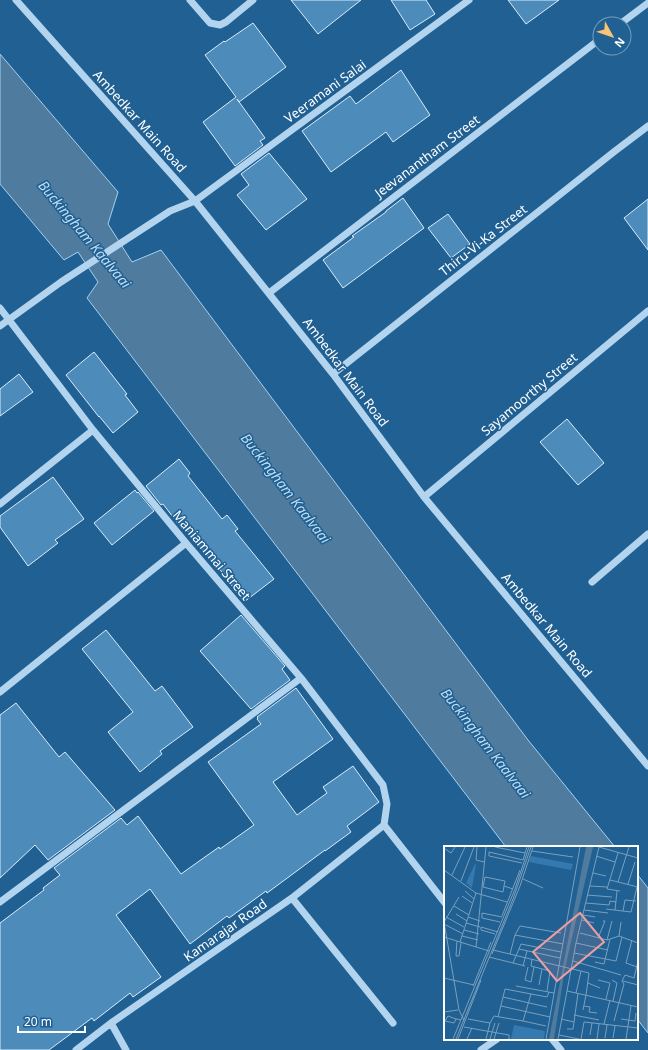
<svg xmlns="http://www.w3.org/2000/svg" width="648" height="1050" font-family="'Noto Sans',sans-serif">
<style>
.water{fill:#4f7b9e;stroke:#a7d1ef}
.building{fill:#4d8bbb;stroke:#d9ecfa}
.lines{fill:none;stroke-linecap:round;stroke-linejoin:round}
.minor{stroke:#b3d4ee;stroke-width:7}
.labels{text-anchor:middle;dominant-baseline:central;stroke-width:3;stroke-linejoin:round;paint-order:stroke}
.street-label{font-size:13px;fill:#fff;stroke:#206093}
.water-label{font-size:14px;font-style:italic;fill:#bfdef4;stroke:#206093}
.inset-road{fill:none;stroke:#79a0be;stroke-width:1}
.view{fill:#ed9e9e;fill-opacity:0.15;stroke:#ed9e9e;stroke-width:2}
.inset-edge{fill:none;stroke:#fff;stroke-width:2}
</style>
<rect width="100%" height="100%" fill="#206093"/>
<path class="water" d="M 0,54 L 118,192 L 108,224 L 132,262 L 161,250 L 528,740 L 615,847 L 506,847 L 87,298 L 98,282 L 78,252 L 64,260 L 0,184 Z
M 637,874 L 648,888 L 648,1033 L 637,1019 Z"/>
<path class="building" d="M 291,0 L 361,0 L 318,34 Z
M 391,0 L 426,0 L 435,14 L 410,30 Z
M 508,0 L 559,0 L 526,24 Z
M 253,23 L 286,67 L 239,102 L 237,99 L 265,138 L 260,141 L 263,145 L 235,166 L 203,122 L 236,97 L 205,55 L 224,41 L 225,42 Z
M 401,70 L 430,115 L 393,142 L 386,132 L 331,172 L 302,131 L 350,96 L 356,104 Z
M 269,153 L 307,199 L 266,230 L 237,195 L 249,185 L 241,174 Z
M 403,198 L 424,228 L 343,288 L 323,260 L 354,237 L 352,236 L 386,212 L 386,211 Z
M 648,199 L 648,250 L 624,218 Z
M 448,214 L 470,244 L 451,258 L 428,228 Z
M 94,352 L 127,394 L 125,395 L 138,412 L 113,433 L 99,416 L 99,417 L 66,375 Z
M 19,374 L 33,392 L 0,416 L 0,389 Z
M 567,419 L 604,463 L 578,485 L 540,442 Z
M 179,459 L 190,473 L 188,476 L 222,519 L 227,515 L 238,529 L 235,531 L 274,579 L 244,602 L 221,571 L 206,554 L 185,528 L 183,530 L 163,504 L 161,505 L 146,486 Z
M 53,477 L 84,519 L 55,540 L 58,543 L 28,566 L 0,527 L 0,516 Z
M 135,490 L 137,493 L 138,492 L 154,511 L 112,545 L 94,523 Z
M 241,615 L 285,666 L 282,669 L 290,680 L 251,709 L 200,651 Z
M 106,630 L 155,691 L 162,686 L 193,727 L 160,751 L 162,754 L 140,772 L 108,732 L 133,712 L 82,649 Z
M 296,688 L 333,739 L 273,782 L 297,815 L 327,793 L 323,787 L 353,766 L 379,802 L 347,826 L 351,832 L 325,851 L 325,850 L 290,876 L 267,893 L 266,891 L 229,918 L 227,916 L 190,944 L 150,889 L 116,915 L 161,977 L 133,997 L 130,993 L 94,1021 L 92,1018 L 49,1050 L 0,1050 L 0,923 L 44,890 L 43,888 L 60,875 L 54,868 L 121,818 L 127,825 L 138,816 L 181,874 L 219,847 L 220,849 L 254,825 L 208,762 L 261,724 L 257,719 L 258,718 L 257,717 Z
M 16,703 L 59,757 L 65,752 L 115,810 L 48,860 L 35,845 L 0,878 L 0,715 Z"/>
<g class="lines">
<path class="minor" d="M 16,0 L 195,201 L 333,374 L 424,497 L 648,766
M 190,0 L 210,23 L 220,25 L 226,22 L 253,0
M 620,24 L 648,3
M 269,293 L 600,39
M 0,308 L 93,430 L 186,543 L 301,678 L 383,785 L 387,804 L 384,825
M 0,326 L 61,282 L 170,211 L 195,201 L 469,0
M 333,374 L 615,151 L 648,126
M 424,497 L 648,311
M 0,504 L 93,430
M 592,582 L 648,534
M 0,692 L 186,543
M 384,825 L 445,903
M 292,898 L 393,1023
M 0,902 L 301,678
M 111,1023 L 126,1050
M 552,1039 L 561,1050
M 76,1050 L 111,1023 L 292,898 L 384,825
M 481,1050 L 497,1039"/>
</g>
<g class="labels">
<g class="street-label">
<text transform="translate(325 91) rotate(-36)">Veeramani Salai</text>
<text transform="translate(140 121) rotate(48)">Ambedkar Main Road</text>
<text transform="translate(427 156) rotate(-37)">Jeevanantham Street</text>
<text transform="translate(483 240) rotate(-38)">Thiru-Vi-Ka Street</text>
<text transform="translate(346 372) rotate(53)">Ambedkar Main Road</text>
<text transform="translate(529 394) rotate(-40)">Sayamoorthy Street</text>
<text transform="translate(212 555) rotate(50)">Maniammai Street</text>
<text transform="translate(547 625) rotate(50)">Ambedkar Main Road</text>
<text transform="translate(225 930) rotate(-35)">Kamarajar Road</text>
</g>
<g class="water-label">
<text transform="translate(85 234) rotate(50)">Buckingham Kaalvaai</text>
<text transform="translate(286 488) rotate(52)">Buckingham Kaalvaai</text>
<text transform="translate(486 743) rotate(52)">Buckingham Kaalvaai</text>
</g>
</g>
<g transform="translate(444 846)">
<rect width="194" height="194" fill="#206093"/>
<path d="M 87,10 L 129,18 L 127,24 L 85,16 ZM 31,18 L 32,19 L 28,42 L 22,37 ZM 70,179 L 101,185 L 100,193 L 67,193 Z" fill="#347ab1"/>
<path d="M 142,1 L 149,1 L 121,122 L 110,193 L 105,193 Z" fill="#4f7b9e"/>
<path class="inset-road" d="M 33,1 L 32,14 L 40,16M 51,1 L 81,7M 155,1 L 194,12M 0,2 L 7,7 L 11,1M 88,5 L 129,11M 174,7 L 163,43 L 176,45M 152,10 L 171,16M 79,14 L 83,1M 78,17 L 45,10 L 45,6 L 79,14M 0,24 L 32,47 L 63,56M 149,27 L 162,30M 8,29 L 21,1M 79,33 L 99,42M 166,34 L 194,41M 17,35 L 30,1M 174,36 L 185,1M 184,38 L 191,16M 60,40 L 59,46 L 39,41 L 41,31 L 61,35 L 60,40 L 69,43M 146,40 L 163,41M 21,45 L 30,53M 143,49 L 168,51M 18,50 L 28,57M 142,57 L 165,59 L 166,55 L 172,56M 10,60 L 25,69M 162,63 L 187,66 L 193,41M 140,64 L 164,67M 171,64 L 173,45M 179,65 L 181,54 L 192,55M 12,68 L 23,75M 139,69 L 151,71M 58,70 L 76,24M 2,71 L 20,81M 24,71 L 36,75M 138,74 L 150,77M 0,76 L 15,51M 0,76 L 15,164 L 20,174M 56,76 L 38,72 L 38,67 L 58,71M 22,77 L 36,81M 0,78 L 19,88M 20,84 L 35,88M 136,87 L 163,94 L 175,90 L 194,97M 51,88 L 37,84 L 37,81 L 54,86M 71,89 L 76,80 L 117,87M 18,90 L 34,94M 175,90 L 177,76M 0,91 L 45,105M 154,92 L 161,75 L 159,75M 163,94 L 168,75M 188,94 L 182,117 L 193,121M 13,95 L 12,110 L 15,110 L 17,97M 16,96 L 32,47M 132,97 L 164,104M 32,101 L 42,1M 75,103 L 116,112M 49,104 L 145,127 L 142,149M 130,107 L 172,115 L 178,91M 48,108 L 76,40 L 89,1M 66,108 L 71,89 L 119,98M 45,111 L 81,120M 88,113 L 87,120 L 106,125 L 103,145M 129,115 L 177,129M 151,116 L 160,118 L 166,93M 69,117 L 77,98 L 117,106M 79,120 L 83,105M 84,121 L 81,134 L 87,136 L 90,121M 0,132 L 30,139M 154,134 L 166,137 L 162,153M 168,134 L 173,137 L 169,155M 179,135 L 194,139M 144,137 L 156,142M 95,139 L 98,123M 29,140 L 47,96M 72,140 L 110,147M 123,145 L 194,161M 132,147 L 137,125M 59,151 L 103,161M 57,160 L 106,171M 140,160 L 146,161 L 145,166 L 153,167M 139,164 L 142,149M 0,166 L 14,164M 130,169 L 155,174M 54,171 L 61,143 L 103,151 L 105,146M 12,173 L 10,177 L 1,175 L 4,170 L 12,173 L 13,173 L 17,174M 24,173 L 46,177 L 50,170 L 79,175 L 87,148M 117,173 L 130,176 L 134,147M 177,173 L 191,175 L 192,167M 79,175 L 102,180M 170,175 L 180,138 L 178,135 L 181,129 L 190,132 L 194,115M 160,178 L 166,154M 20,181 L 65,189 L 65,193M 123,183 L 129,183 L 130,176M 115,189 L 135,193M 146,189 L 148,177M 161,192 L 163,179M 169,192 L 171,180M 9,193 L 71,43 L 85,1M 12,193 L 69,53 L 87,1M 14,193 L 37,134M 23,193 L 28,182M 42,193 L 46,177M 46,193 L 51,177M 50,193 L 55,177M 102,193 L 136,1M 114,193 L 132,97 L 155,1M 137,193 L 140,176 L 194,182M 153,193 L 155,178M 182,193 L 187,160"/>
<path class="view" d="M 136,67 L 160,96 L 113,135 L 89,106 Z"/>
<rect width="194" height="194" class="inset-edge"/>
</g>
<g transform="translate(612 36) rotate(130)"><circle r="19" fill="#206093" stroke="#79a0be"/>
<path d="M0-3L7 15L0 10L-7 15Z" fill="#fac474"/>
<text y="-6" font-size="11" font-weight="bold" text-anchor="middle" fill="#ffffff">N</text>
</g>
<path d="M18 1026v6h67v-6" fill="none" stroke="#ffffff" stroke-width="2"/>
<text x="24" y="1026" font-size="12" fill="#ffffff" stroke="#206093" stroke-width="3" paint-order="stroke">20 m</text>
</svg>
